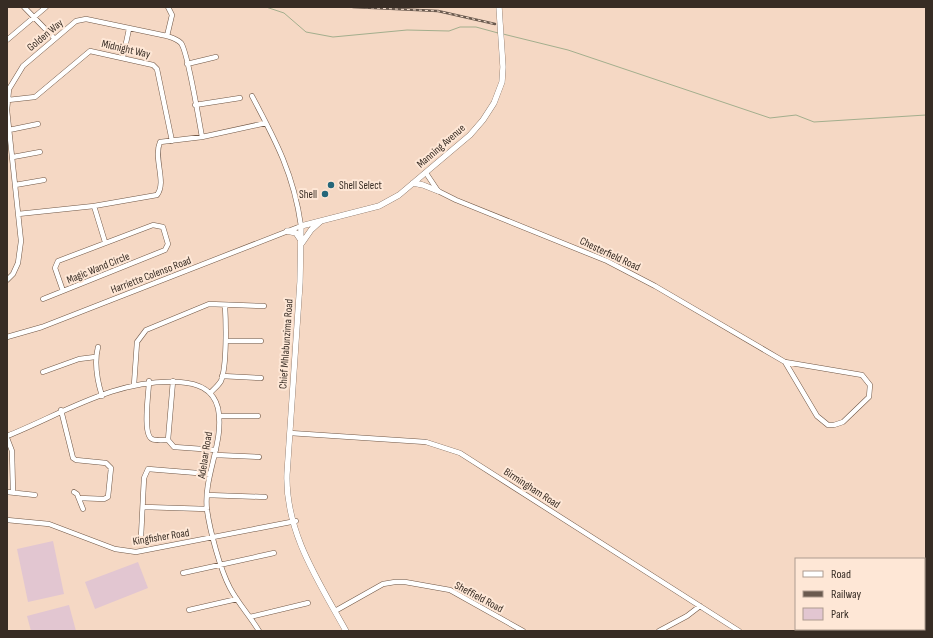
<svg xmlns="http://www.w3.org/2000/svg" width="933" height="638" font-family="'Sofia Sans Condensed',sans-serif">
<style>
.green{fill:#e2c6d1}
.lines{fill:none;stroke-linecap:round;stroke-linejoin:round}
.stream{stroke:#a3ae8d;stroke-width:1}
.minor-casing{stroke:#705746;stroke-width:5.5}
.major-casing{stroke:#705746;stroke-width:6}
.minor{stroke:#fff;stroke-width:4.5}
.major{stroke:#fff;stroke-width:5.5}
.rail-casing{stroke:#6a5a4f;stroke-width:2.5}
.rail{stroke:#fee7d6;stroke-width:1;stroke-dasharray:3;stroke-linecap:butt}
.poi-dot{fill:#25677a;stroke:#fee7d6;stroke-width:1.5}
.labels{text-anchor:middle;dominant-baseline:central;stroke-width:4;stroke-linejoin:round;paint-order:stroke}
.street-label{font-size:11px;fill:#372c24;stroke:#fee7d6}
.poi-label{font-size:11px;fill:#372c24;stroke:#fee7d6;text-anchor:start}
</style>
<rect width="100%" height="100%" fill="#f5d8c4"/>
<path class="green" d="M 53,541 L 64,594 L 28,602 L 17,549 Z
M 138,562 L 148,588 L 95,609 L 85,582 Z
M 69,605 L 76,631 L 31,631 L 27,616 Z"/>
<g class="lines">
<path class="stream" d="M 266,7 L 284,13 L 306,32 L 333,37 L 407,30 L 449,31 L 460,27 L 476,27 L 498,33
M 503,34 L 568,50 L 770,118 L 796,115 L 814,122 L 926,115"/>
<defs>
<path id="minor" d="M 24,7 L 54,38
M 167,36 L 172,15 L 168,7
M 7,40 L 46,7
M 123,57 L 129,29
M 187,64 L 216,57
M 8,100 L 35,97 L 90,51 L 153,65 L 157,69 L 172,141
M 195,105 L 240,98
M 9,130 L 38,124
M 13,157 L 40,152
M 426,173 L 438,191 L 456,200 L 607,261 L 655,286 L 785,362 L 862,375 L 870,385 L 869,397 L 843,422 L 834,425 L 828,425 L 817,416 L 785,362
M 15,185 L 44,180
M 94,206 L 105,242
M 18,214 L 94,206 L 157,195 C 167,182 153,159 160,142 L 202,137 L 266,123
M 153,225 L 163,227 L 168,244 L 165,250 L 63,291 L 55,268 L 58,261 Z
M 7,280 L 13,274 L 18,263 L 21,241 L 7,110 L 9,89 L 23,66 L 76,21 L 86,19 L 167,36 C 173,38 177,39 181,43 C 188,52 199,121 202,137
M 43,299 L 63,291
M 7,337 L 42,327 L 301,226 C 294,175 276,141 252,96
M 226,341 L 261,341
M 98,347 C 94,363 97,380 102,396
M 43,372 L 79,359 L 95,357
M 222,376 L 261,378
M 149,381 C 149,392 142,434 152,439 C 156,441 163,440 168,440 L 174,447 L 216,450
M 134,385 L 137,342 L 146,330 L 209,304 L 264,306
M 210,393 C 214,389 218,386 221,381 C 227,366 226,323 225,305
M 61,410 L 73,458 L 76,460 L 106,463 L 111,468 L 108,497 L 104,499 L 79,498
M 219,416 L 258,416
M 290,433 L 426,442 L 460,453 L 739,631
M 7,436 C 62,414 117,378 179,382 C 196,383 213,388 218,408 C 225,442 203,476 207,510 C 210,531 220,569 230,588 C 238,603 250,616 259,631
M 7,438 L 12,451 L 13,492
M 168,440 L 173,381
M 216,455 L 259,457
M 7,492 L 35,495
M 74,492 L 77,494 L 83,509
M 207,495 L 265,497
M 144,507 L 207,509
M 7,520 L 49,524 L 115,549 L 136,552 L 296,521
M 141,537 L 144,478 L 148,469 L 210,474
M 183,573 L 274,553
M 189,610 L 237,599
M 335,611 L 383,584 L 395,582 L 405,582 L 450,590 L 523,631
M 250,617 L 308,603
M 659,631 L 687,616 L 700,606"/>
<path id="major" d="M 413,183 L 423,185 L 438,191
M 287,231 L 296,233 L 300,239
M 302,243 L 311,230 L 321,221
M 346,631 C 319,582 285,532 287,474 L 300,282 L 301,226 L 379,206 L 399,195 L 470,135 L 483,120 L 494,103 L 502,82 L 503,67 L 499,7"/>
</defs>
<use href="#minor" class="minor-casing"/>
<use href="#major" class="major-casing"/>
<use href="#minor" class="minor"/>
<use href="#major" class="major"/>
<defs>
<path id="rail" d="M 353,7 L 438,11 L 495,24"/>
</defs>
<use href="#rail" class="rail-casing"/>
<use href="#rail" class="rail"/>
</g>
<g class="poi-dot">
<circle cx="331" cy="185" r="4"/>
<circle cx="325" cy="194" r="4"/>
</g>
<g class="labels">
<g class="street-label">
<text transform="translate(45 35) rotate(-40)">Golden Way</text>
<text transform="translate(126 49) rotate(13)">Midnight Way</text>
<text transform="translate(441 146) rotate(-41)">Manning Avenue</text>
<text transform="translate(610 254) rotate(25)">Chesterfield Road</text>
<text transform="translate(98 268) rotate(-22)">Magic Wand Circle</text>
<text transform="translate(151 275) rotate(-21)">Harriette Colenso Road</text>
<text transform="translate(286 344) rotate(-86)">Chief Mhlabunzima Road</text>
<text transform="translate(205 455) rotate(-81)">Adelaar Road</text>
<text transform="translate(532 488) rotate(33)">Birmingham Road</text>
<text transform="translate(161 537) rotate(-9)">Kingfisher Road</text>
<text transform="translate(479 597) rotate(28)">Sheffield Road</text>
</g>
<g class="poi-label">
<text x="339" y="185">Shell Select</text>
<text x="317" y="194" text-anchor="end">Shell</text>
</g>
</g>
<rect width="933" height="638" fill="none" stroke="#372c24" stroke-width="16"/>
<rect x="795" y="558" width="130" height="72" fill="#fee7d6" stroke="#ae9c8f"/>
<rect x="803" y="571" width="20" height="6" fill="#ffffff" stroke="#ae9c8f"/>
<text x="831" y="578" font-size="12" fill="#372c24">Road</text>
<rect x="803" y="591" width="20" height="6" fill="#6a5a4f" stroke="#ae9c8f"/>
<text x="831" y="598" font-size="12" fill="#372c24">Railway</text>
<rect x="803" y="608" width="20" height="12" fill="#e2c6d1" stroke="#ae9c8f"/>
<text x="831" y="618" font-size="12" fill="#372c24">Park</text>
</svg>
